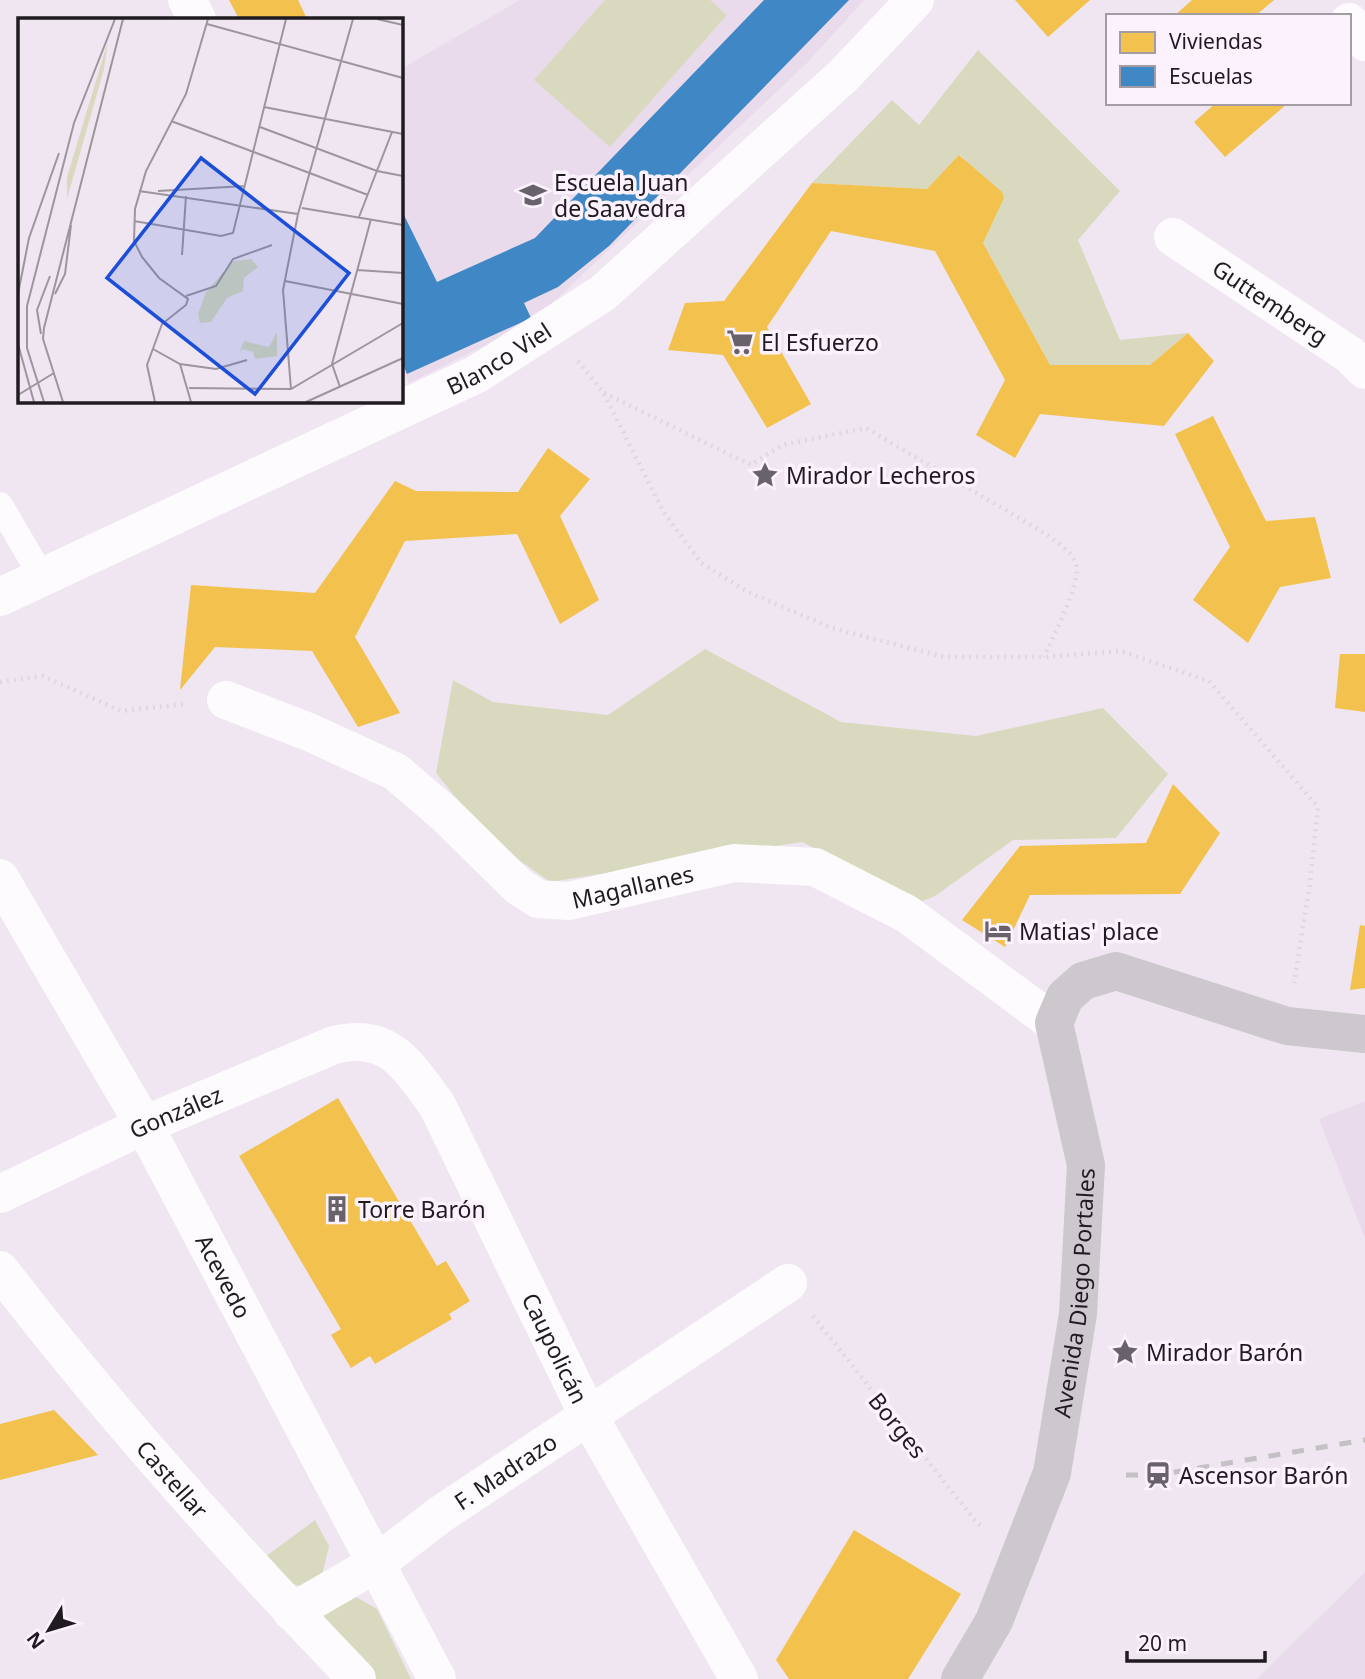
<svg xmlns="http://www.w3.org/2000/svg" width="1365" height="1679" font-family="'Noto Sans',sans-serif">
<style>
.built{fill:#e9daec}
.green{fill:#d9d9bf}
.homes{fill:#f2c14e}
.schools{fill:#3f88c5}
.lines{fill:none;stroke-linecap:round;stroke-linejoin:round}
.path{stroke:#dbd9dc;stroke-width:4.5;stroke-dasharray:2 5;stroke-linecap:butt}
.lane{stroke:#fdfbfd;stroke-width:26}
.street{stroke:#fdfbfd;stroke-width:38}
.secondary{stroke:#ccc8cd;stroke-width:38}
.rail{stroke:#c4c1c4;stroke-width:5;stroke-dasharray:12 12;stroke-linecap:butt}
.labels{text-anchor:middle;dominant-baseline:central;stroke-width:7;stroke-linejoin:round;paint-order:stroke}
.poi-label{font-size:23px;fill:#201b21;stroke:#fbf2fd;text-anchor:start}
.street-label{font-size:23px;fill:#201b21;stroke:#fbf2fd}
.inset-road{fill:none;stroke:#9c959e;stroke-width:2}
.view{fill:#1d4ed8;fill-opacity:0.15;stroke:#1d4ed8;stroke-width:3.5}
.inset-edge{fill:none;stroke:#201b21;stroke-width:3.5}
</style>
<rect width="100%" height="100%" fill="#efe6f1"/>
<path class="built" d="M 520,0 L 864,0 L 806,64 L 532,322 L 409,383 L 401,366 L 401,69 Z
M 1365,1101 L 1365,1238 L 1319,1119 Z
M 1365,1572 L 1365,1679 L 1257,1679 Z"/>
<path class="green" d="M 605,0 L 710,0 L 727,15 L 610,147 L 534,80 Z
M 978,50 L 1120,191 L 1078,240 L 1120,340 L 1188,333 L 1150,365 L 1050,365 L 983,243 L 1004,198 L 960,155 L 927,189 L 812,183 L 892,100 L 919,125 Z
M 705,649 L 841,722 L 976,736 L 1103,708 L 1168,774 L 1116,838 L 1013,840 L 935,896 L 920,902 L 802,842 L 550,882 L 488,838 L 436,773 L 453,680 L 493,702 L 608,715 Z
M 315,1520 L 329,1546 L 322,1575 L 304,1587 L 283,1581 L 265,1557 Z
M 349,1593 L 377,1609 L 411,1679 L 368,1679 L 329,1639 L 322,1612 Z"/>
<path class="homes" d="M 229,0 L 298,0 L 307,19 L 239,19 Z
M 1015,0 L 1090,0 L 1048,37 Z
M 1192,0 L 1274,0 L 1255,16 L 1174,16 Z
M 1216,103 L 1288,103 L 1225,157 L 1194,122 Z
M 959,155 L 1002,192 L 1004,198 L 983,243 L 1050,365 L 1150,365 L 1188,333 L 1214,361 L 1164,426 L 1040,414 L 1015,458 L 976,435 L 1005,380 L 935,251 L 831,231 L 767,327 L 811,404 L 767,428 L 723,355 L 668,350 L 685,303 L 724,301 L 812,183 L 927,189 Z
M 1213,416 L 1266,521 L 1315,517 L 1331,578 L 1280,587 L 1248,643 L 1193,600 L 1230,547 L 1175,434 Z
M 548,448 L 590,479 L 560,516 L 599,600 L 560,624 L 517,534 L 405,541 L 355,637 L 400,713 L 358,727 L 312,651 L 215,647 L 180,690 L 191,585 L 315,593 L 395,481 L 416,491 L 518,492 Z
M 1340,654 L 1365,654 L 1365,712 L 1335,708 Z
M 1173,784 L 1220,833 L 1180,894 L 1030,895 L 1005,947 L 962,920 L 1020,846 L 1146,843 Z
M 1360,925 L 1365,926 L 1365,988 L 1350,990 Z
M 338,1098 L 437,1266 L 446,1261 L 470,1301 L 449,1314 L 452,1319 L 375,1364 L 370,1356 L 351,1368 L 331,1335 L 341,1329 L 239,1156 Z
M 54,1410 L 98,1455 L 0,1480 L 0,1424 Z
M 854,1530 L 961,1594 L 908,1679 L 789,1679 L 776,1660 Z"/>
<path class="schools" d="M 764,0 L 849,0 L 609,246 L 558,287 L 524,303 L 531,318 L 407,374 L 401,360 L 401,209 L 437,282 L 535,238 Z"/>
<g class="lines">
<path class="path" d="M 578,361 L 603,392 L 663,511 L 701,563 L 748,592 L 832,628 L 944,657 L 1044,657 L 1120,651 L 1209,681 L 1318,807 L 1310,883 L 1294,983
M 604,393 L 751,465 L 782,445 L 866,428 L 1046,534 C 1056,542 1072,551 1076,564 C 1082,582 1052,638 1044,657
M 0,682 L 43,676 L 121,711 L 186,704
M 813,1316 L 977,1523 L 984,1527"/>
<path class="lane" d="M 0,505 L 42,577"/>
<g class="street">
<path d="M 187,0 L 197,19"/>
<path d="M 1349,22 L 1365,42"/>
<path id="s1" d="M 1173,237 L 1350,355 L 1365,370"/>
<path id="s2" d="M 0,597 L 477,374 L 603,293 L 843,76 L 915,0"/>
<path id="s3" d="M 226,700 L 309,732 L 396,772 L 446,815 L 518,886 L 538,899 L 569,901 L 734,863 L 815,867 L 907,914 L 1054,1023"/>
<path id="s4" d="M 0,878 L 144,1125 L 437,1679"/>
<path id="s5" d="M 0,1194 L 144,1125 L 334,1045 C 389,1031 408,1066 437,1105 L 589,1417 L 739,1679"/>
<path id="s6" d="M 0,1270 C 109,1412 233,1550 357,1679"/>
<path id="s7" d="M 292,1612 L 377,1563 L 441,1514 L 788,1283"/>
</g>
<path class="secondary" id="s8" d="M 960,1679 L 994,1621 L 1052,1473 L 1078,1314 L 1086,1165 L 1054,1023 L 1065,997 L 1083,981 L 1116,971 L 1287,1026 L 1365,1034"/>
<path class="rail" d="M 1126,1475 L 1158,1475 L 1365,1440"/>
</g>
<defs>
<symbol id="school-bare" viewBox="-9 -9 18 18"><path d="M0-5L7-2L0 1L-7-2ZM-4 1L0 2.5L4 1V4Q0 6-4 4Z" fill="#68626a" stroke="#fbf2fd" stroke-width="2.5" paint-order="stroke"/></symbol>
<symbol id="supermarket-bare" viewBox="-9 -9 18 18"><path d="M-6-5.5h2.5l.6 2H6L4.5 2H-2.5L-4.4-4H-6ZM-1.5 3.2a1.3 1.3 0 1 0 .1 0ZM3 3.2a1.3 1.3 0 1 0 .1 0Z" fill="#68626a" stroke="#fbf2fd" stroke-width="2.5" paint-order="stroke"/></symbol>
<symbol id="sight-bare" viewBox="-9 -9 18 18"><path d="M0-6L1.8-2.2L6-1.7L2.9 1.2L3.7 5.4L0 3.3L-3.7 5.4L-2.9 1.2L-6-1.7L-1.8-2.2Z" fill="#68626a" stroke="#fbf2fd" stroke-width="2.5" paint-order="stroke"/></symbol>
<symbol id="hotel-bare" viewBox="-9 -9 18 18"><path d="M-6-4.5h1.5V1H6V5H4.5V3h-9V5H-6ZM-4 0a1.8 1.8 0 1 1 3.6 0ZM.5 0V-2.5h3Q6-2.5 6 0Z" fill="#68626a" stroke="#fbf2fd" stroke-width="2.5" paint-order="stroke"/></symbol>
<symbol id="building-bare" viewBox="-9 -9 18 18"><path d="M-4-6H4V6H1V3H-1V6H-4ZM-2.5-4.3h1.7v1.8h-1.7ZM.8-4.3h1.7v1.8H.8ZM-2.5-1h1.7V.8h-1.7ZM.8-1h1.7V.8H.8Z" fill="#68626a" stroke="#fbf2fd" stroke-width="2.5" paint-order="stroke"/></symbol>
<symbol id="station-bare" viewBox="-9 -9 18 18"><path d="M-3-6H3Q5-6 5-4V2Q5 4 3 4L4.5 6H3L1.5 4h-3L-3 6H-4.5L-3 4Q-5 4-5 2V-4Q-5-6-3-6ZM-3.5-4v3h7v-3ZM-3.5 1v1.5H-2V1ZM2 1v1.5H3.5V1Z" fill="#68626a" stroke="#fbf2fd" stroke-width="2.5" paint-order="stroke"/></symbol>
</defs>
<g fill-rule="evenodd">
<use href="#school-bare" x="514" y="176" width="38" height="38"/>
<use href="#supermarket-bare" x="721" y="323" width="38" height="38"/>
<use href="#sight-bare" x="746" y="456" width="38" height="38"/>
<use href="#hotel-bare" x="979" y="912" width="38" height="38"/>
<use href="#building-bare" x="318" y="1190" width="38" height="38"/>
<use href="#sight-bare" x="1106" y="1333" width="38" height="38"/>
<use href="#station-bare" x="1139" y="1456" width="38" height="38"/>
</g>
<g class="labels">
<g class="poi-label">
<text x="554" y="182">Escuela Juan<tspan x="554" dy="26">de Saavedra</tspan></text>
<text x="761" y="342">El Esfuerzo</text>
<text x="786" y="475">Mirador Lecheros</text>
<text x="1019" y="931">Matias' place</text>
<text x="358" y="1209">Torre Barón</text>
<text x="1146" y="1352">Mirador Barón</text>
<text x="1179" y="1475">Ascensor Barón</text>
</g>
<g class="street-label">
<text stroke="none"><textPath href="#s1" startOffset="117">Guttemberg</textPath></text>
<text stroke="none"><textPath href="#s2" startOffset="553">Blanco Viel</textPath></text>
<text stroke="none"><textPath href="#s3" startOffset="472">Magallanes</textPath></text>
<text stroke="none"><textPath href="#s5" startOffset="194">González</textPath></text>
<text stroke="none"><textPath href="#s4" startOffset="457">Acevedo</textPath></text>
<text stroke="none"><textPath href="#s8" startOffset="408">Avenida Diego Portales</textPath></text>
<text stroke="none"><textPath href="#s5" startOffset="766">Caupolicán</textPath></text>
<text transform="translate(898 1425) rotate(51)">Borges</text>
<text stroke="none"><textPath href="#s7" startOffset="256">F. Madrazo</textPath></text>
<text stroke="none"><textPath href="#s6" startOffset="271">Castellar</textPath></text>
</g>
</g>
<g transform="translate(18 18)">
<rect width="385" height="385" fill="#efe6f1"/>
<path d="M 90,23 L 86,51 L 49,181 L 49,159 ZM 233,241 L 240,249 L 226,260 L 225,273 L 209,280 L 193,304 L 182,305 L 180,296 L 188,274 L 215,243 ZM 259,314 L 259,338 L 237,341 L 235,334 L 224,331 L 220,337 L 226,323 L 251,329 Z" fill="#d9d9bf"/>
<path class="inset-road" d="M 359,1 L 385,7M 189,6 L 385,60M 246,89 L 385,116M 153,103 L 350,177M 242,109 L 359,153 L 385,158M 121,173 L 280,196M 140,173 L 227,168M 284,190 L 385,207M 341,199 L 374,114M 116,203 L 203,218 L 215,215 L 268,1M 164,237 L 168,178M 339,252 L 385,255M 267,263 L 385,286M 0,276 L 11,220 L 41,135M 37,276 L 47,256 L 53,207M 168,278 L 198,268 L 215,241 L 254,227M 23,316 L 19,292 L 32,258M 0,326 L 16,384M 135,331 L 162,346 L 198,351 L 229,342M 162,346 L 173,384M 322,369 L 314,346 L 353,201M 171,370 L 273,371 L 385,305M 273,371 L 265,272 L 280,196 L 335,1M 0,377 L 36,355M 26,384 L 9,330 L 9,288 L 56,105 L 97,1M 45,384 L 25,321 L 26,310 L 105,1M 137,384 L 129,347 L 144,306 L 168,287 L 170,281 L 141,260 L 124,239 L 116,223 L 117,191 L 128,153 L 168,76 L 190,1M 288,384 L 385,340"/>
<path class="view" d="M 183,140 L 331,255 L 237,376 L 89,260 Z"/>
<rect width="385" height="385" class="inset-edge"/>
</g>
<rect x="1106" y="14" width="245" height="91" fill="#fbf2fd" stroke="#a39ca5" stroke-width="2"/>
<rect x="1120" y="32" width="35" height="21" fill="#f2c14e" stroke="#a39ca5" stroke-width="2"/>
<text x="1169" y="49" font-size="21" fill="#201b21">Viviendas</text>
<rect x="1120" y="66" width="35" height="21" fill="#3f88c5" stroke="#a39ca5" stroke-width="2"/>
<text x="1169" y="84" font-size="21" fill="#201b21">Escuelas</text>
<g transform="translate(49 1630) rotate(232)" stroke="#fbf2fd" stroke-width="5" paint-order="stroke">
<path d="M0-5L12 26L0 18L-12 26Z" fill="#201b21"/>
<text y="-10" font-size="19" font-weight="bold" text-anchor="middle" fill="#201b21">N</text>
</g>
<path d="M1127 1651v10h138v-10" fill="none" stroke="#201b21" stroke-width="3.5"/>
<text x="1138" y="1651" font-size="21" fill="#201b21" stroke="#fbf2fd" stroke-width="5" paint-order="stroke">20 m</text>
</svg>
